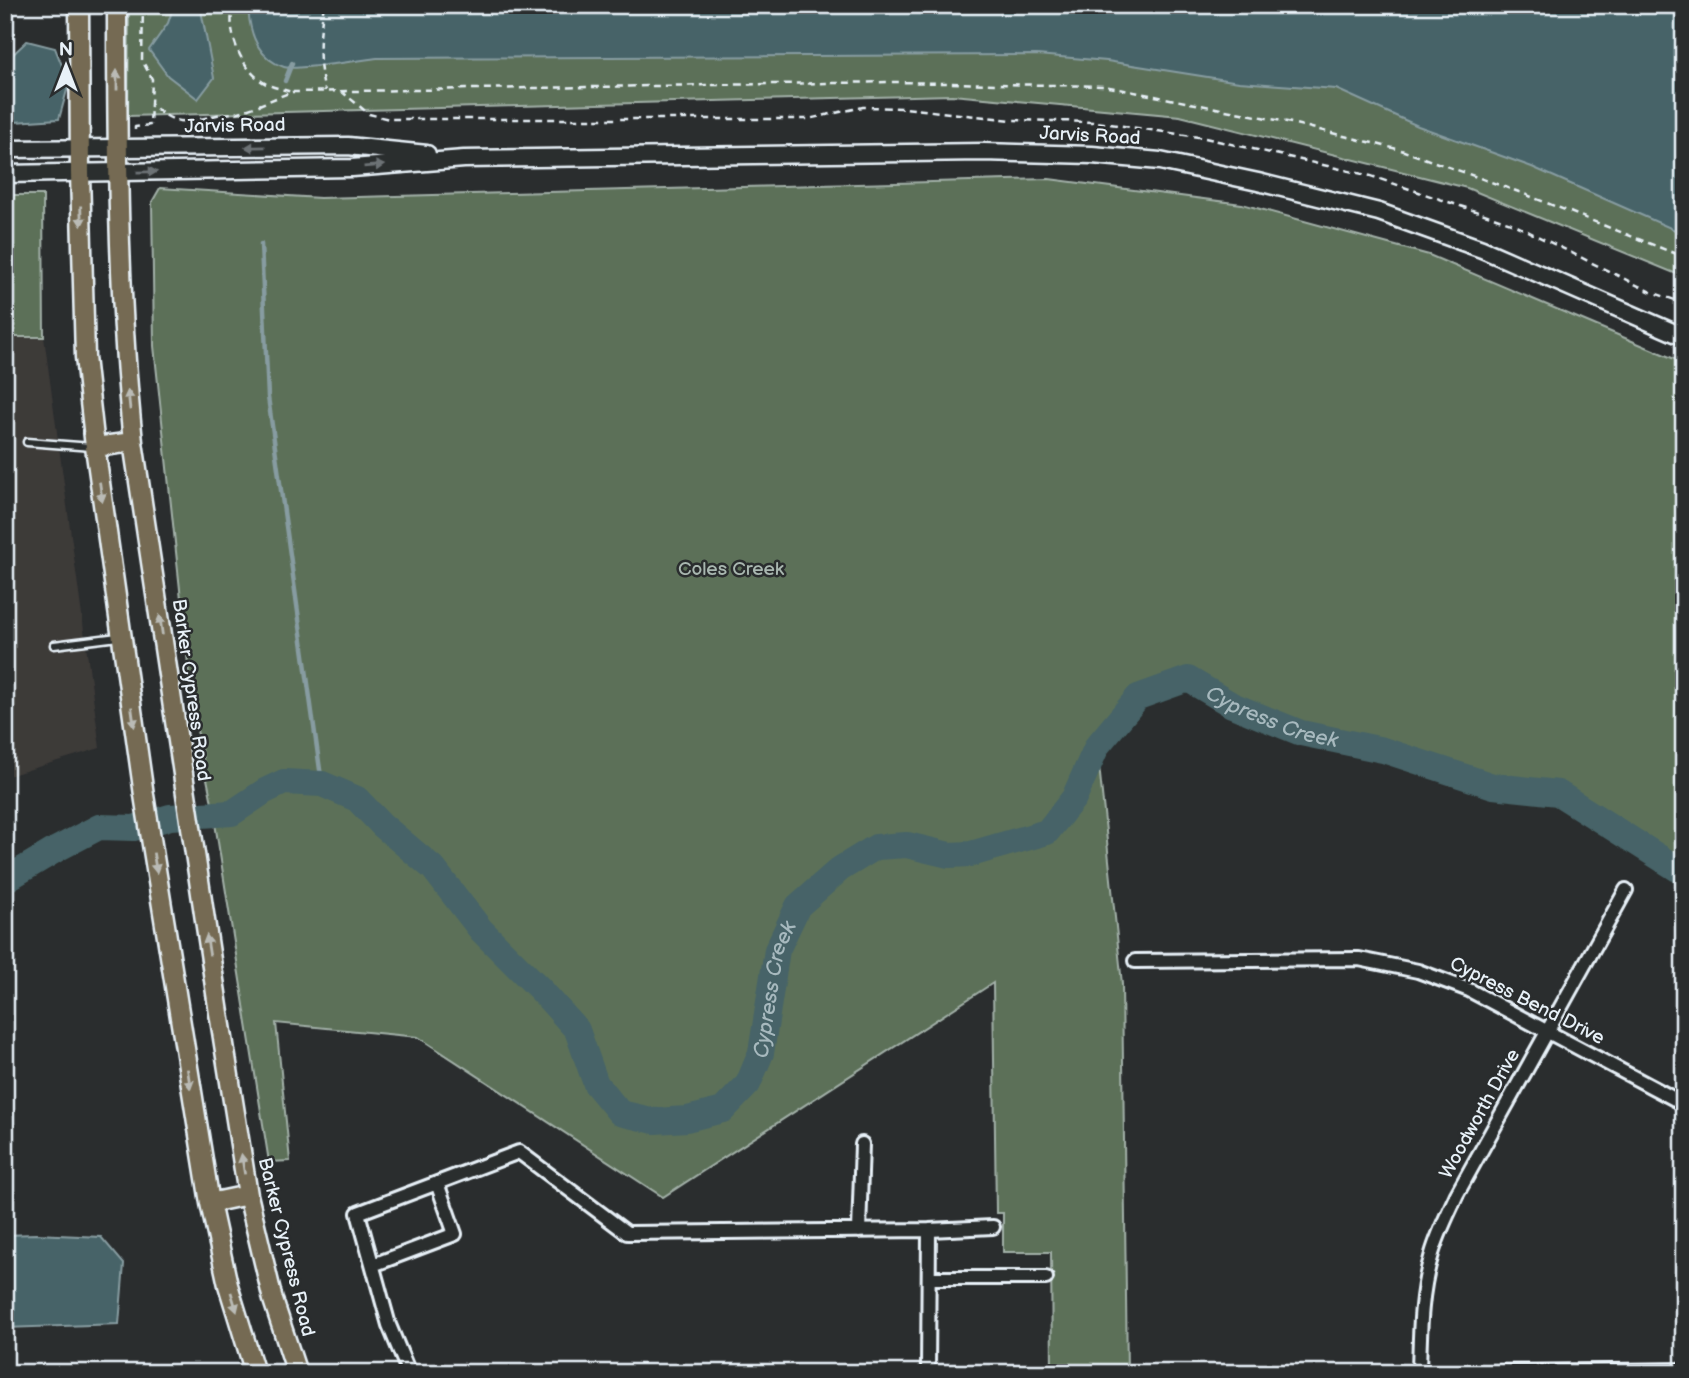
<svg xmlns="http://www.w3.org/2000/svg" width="1689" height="1378" font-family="'Balsamiq Sans',sans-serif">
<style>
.built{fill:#3e3b39}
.green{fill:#5c7059;stroke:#a2b0a8;stroke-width:2}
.water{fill:#466467;stroke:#879ca1;stroke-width:2}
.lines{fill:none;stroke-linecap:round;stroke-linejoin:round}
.stream{stroke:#879ca1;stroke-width:4.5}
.river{stroke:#466467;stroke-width:26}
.lane-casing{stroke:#e8f1f8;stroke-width:11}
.street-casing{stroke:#e8f1f8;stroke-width:18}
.secondary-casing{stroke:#e8f1f8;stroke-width:21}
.primary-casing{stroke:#e8f1f8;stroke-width:23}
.path{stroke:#e8f1f8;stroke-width:2.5;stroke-dasharray:7 5;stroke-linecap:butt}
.lane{stroke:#2a2d2e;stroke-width:6}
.street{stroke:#2a2d2e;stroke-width:12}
.secondary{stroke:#2a2d2e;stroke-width:16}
.primary{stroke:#746b52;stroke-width:18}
.oneway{fill:#babbb6}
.oneway2{fill:#6c7275}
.labels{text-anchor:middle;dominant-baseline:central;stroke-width:5;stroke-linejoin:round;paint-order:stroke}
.street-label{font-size:19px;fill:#e8f1f8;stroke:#2a2d2e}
.park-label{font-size:19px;fill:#a9b7b0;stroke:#2a2d2e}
.water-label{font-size:21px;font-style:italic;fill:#a7b9be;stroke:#2a2d2e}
</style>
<rect width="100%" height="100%" fill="#2a2d2e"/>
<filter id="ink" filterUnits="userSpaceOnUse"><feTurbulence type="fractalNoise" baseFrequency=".0143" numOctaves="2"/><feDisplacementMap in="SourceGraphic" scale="14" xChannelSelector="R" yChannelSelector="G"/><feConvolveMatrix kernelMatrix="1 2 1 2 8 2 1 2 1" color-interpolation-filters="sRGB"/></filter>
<g filter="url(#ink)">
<path class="built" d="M 5,337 L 44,337 L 100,748 L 5,777 Z"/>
<path class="green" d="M 129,5 L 1684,5 L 1684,277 L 1467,188 L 1180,116 L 952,95 L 128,116 Z
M 1049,179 L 1242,204 L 1429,255 L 1684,363 L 1684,873 L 1558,793 L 1493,786 L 1383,750 L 1301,733 L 1232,705 L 1188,679 L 1138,697 L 1097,746 L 1122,984 L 1127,1373 L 1052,1373 L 1051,1252 L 1003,1252 L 1003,1213 L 996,1213 L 993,983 L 663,1197 L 418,1037 L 276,1023 L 290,1161 L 269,1162 L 211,798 L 193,711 L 154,346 L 152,202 L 160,188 L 320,198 Z
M 5,195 L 43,195 L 44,337 L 5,337 Z"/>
<path class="water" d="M 174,5 L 200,5 L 214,78 L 198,99 L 168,76 L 149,50 L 168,23 Z
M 248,5 L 1684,5 L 1684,234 L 1532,167 L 1418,126 L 1336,89 L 1239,82 L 1107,61 L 1037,55 L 377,58 C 361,60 293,71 284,67 C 256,58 249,31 248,5 Z
M 27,41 L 55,48 L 69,83 L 59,119 L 14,122 L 5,119 L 5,62 Z
M 36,1234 L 101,1237 L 124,1264 L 119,1324 L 5,1328 L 5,1235 Z"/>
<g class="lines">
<path class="stream" d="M 285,81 L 292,63
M 261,244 L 268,397 L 322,784"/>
<path class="river" id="s1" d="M 5,880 L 57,849 L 99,827 L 134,828 L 170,817 L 232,813 L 265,791 L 284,782 L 322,784 L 357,799 L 382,825 L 433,868 L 481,930 L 540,989 L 577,1030 L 596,1084 L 620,1113 L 655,1121 L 687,1119 L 723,1110 L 748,1084 L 761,1053 L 777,950 L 798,906 L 840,869 L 876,847 L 907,845 L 949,855 L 971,854 L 1047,832 L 1074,798 L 1097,746 L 1138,697 L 1188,679 L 1232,705 L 1301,733 L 1383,750 L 1493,786 L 1558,793 L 1684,873"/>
<defs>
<path id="lane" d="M 27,442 L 92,447
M 54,645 L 118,637"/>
<path id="street" d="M 1135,961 L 1359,959 L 1418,971 L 1469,990 L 1684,1104
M 859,1231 L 862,1144
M 373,1265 L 455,1234 L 437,1183
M 929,1278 L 1046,1278
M 409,1373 L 389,1325 L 358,1213 L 519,1152 L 627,1233 L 929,1230 L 993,1227
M 928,1373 L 929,1230
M 1419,1373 C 1420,1333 1420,1293 1432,1254 C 1438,1233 1448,1214 1457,1194 L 1626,890
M 1452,1373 L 1684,1370"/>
<path id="secondary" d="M 5,149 L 348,146 L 427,154
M 5,174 L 352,168 L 464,159 L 984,152 L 1092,155 L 1160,161 L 1258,182 L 1379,212 L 1482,249 L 1684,337"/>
<path id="primary" d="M 79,5 L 80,173 L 85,357 L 95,447 L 144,795 L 210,1203 L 228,1285 L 255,1373
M 117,5 C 117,151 118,297 133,442 L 219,1013 L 248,1195 L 273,1300 L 297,1373
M 95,447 L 133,442
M 210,1203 L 248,1195"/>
</defs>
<use href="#lane" class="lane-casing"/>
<use href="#street" class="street-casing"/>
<use href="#secondary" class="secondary-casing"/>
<use href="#primary" class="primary-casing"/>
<path class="path" d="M 143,5 L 142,60 L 152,79 L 151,104 C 177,128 187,122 217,115 C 225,113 232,114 239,112 C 257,107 274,98 292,92 L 893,82 L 1104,86 L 1287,122 L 1401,150 L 1519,192 L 1684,257
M 233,5 C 227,32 239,64 260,80 C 269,87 282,89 292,92
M 324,5 C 319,35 317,62 325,91
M 341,91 L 369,114 L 389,119 L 808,119 L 863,107 L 905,108 L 1012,120 L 1096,122 L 1205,138 L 1371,176 L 1511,223 L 1651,292 L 1684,303
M 135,130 L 135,127 L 150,125 L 151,104"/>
<use href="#lane" class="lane"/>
<use href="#street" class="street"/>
<use href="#secondary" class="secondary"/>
<use href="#primary" class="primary"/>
</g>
<defs><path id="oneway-solid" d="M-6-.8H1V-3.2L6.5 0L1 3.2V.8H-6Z" transform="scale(1.75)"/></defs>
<g class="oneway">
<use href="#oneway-solid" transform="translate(117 80) rotate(-90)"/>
<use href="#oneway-solid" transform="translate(81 216) rotate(88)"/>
<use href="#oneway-solid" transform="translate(129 400) rotate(-96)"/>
<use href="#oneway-solid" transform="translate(101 492) rotate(82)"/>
<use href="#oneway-solid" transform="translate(161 625) rotate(-98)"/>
<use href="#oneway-solid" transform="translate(133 717) rotate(82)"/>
<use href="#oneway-solid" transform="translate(155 863) rotate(81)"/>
<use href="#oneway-solid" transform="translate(208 945) rotate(-99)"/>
<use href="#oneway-solid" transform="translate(189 1079) rotate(81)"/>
<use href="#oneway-solid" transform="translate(243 1164) rotate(-99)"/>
<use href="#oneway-solid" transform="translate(234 1302) rotate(73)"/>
</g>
<g class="oneway2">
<use href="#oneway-solid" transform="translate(255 147) rotate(179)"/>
<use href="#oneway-solid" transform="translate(374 166) rotate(-5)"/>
<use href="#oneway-solid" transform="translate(147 172) rotate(-1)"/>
</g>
</g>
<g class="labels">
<g class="street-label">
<text transform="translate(235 126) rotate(-1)">Jarvis Road</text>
<text transform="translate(1090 136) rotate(3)">Jarvis Road</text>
<text transform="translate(191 690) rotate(82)">Barker Cypress Road</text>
<text transform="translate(1527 1001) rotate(27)">Cypress Bend Drive</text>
<text transform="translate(1480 1114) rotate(-61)">Woodworth Drive</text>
<text transform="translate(286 1247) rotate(76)">Barker Cypress Road</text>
</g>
<g class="park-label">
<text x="731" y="569">Coles Creek</text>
</g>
<g class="water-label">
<text stroke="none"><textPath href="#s1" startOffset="1706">Cypress Creek</textPath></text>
<text stroke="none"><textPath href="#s1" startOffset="1034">Cypress Creek</textPath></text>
</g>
</g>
<rect width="1689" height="1378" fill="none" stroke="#2a2d2e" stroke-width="28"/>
<rect x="14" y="14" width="1661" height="1350" fill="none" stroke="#e8f1f8" stroke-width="2.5" filter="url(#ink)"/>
<g transform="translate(66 66)" stroke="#2a2d2e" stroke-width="5" paint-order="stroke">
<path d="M0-5L12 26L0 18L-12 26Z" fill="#e8f1f8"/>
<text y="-10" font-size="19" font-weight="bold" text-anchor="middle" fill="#e8f1f8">N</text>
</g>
</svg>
